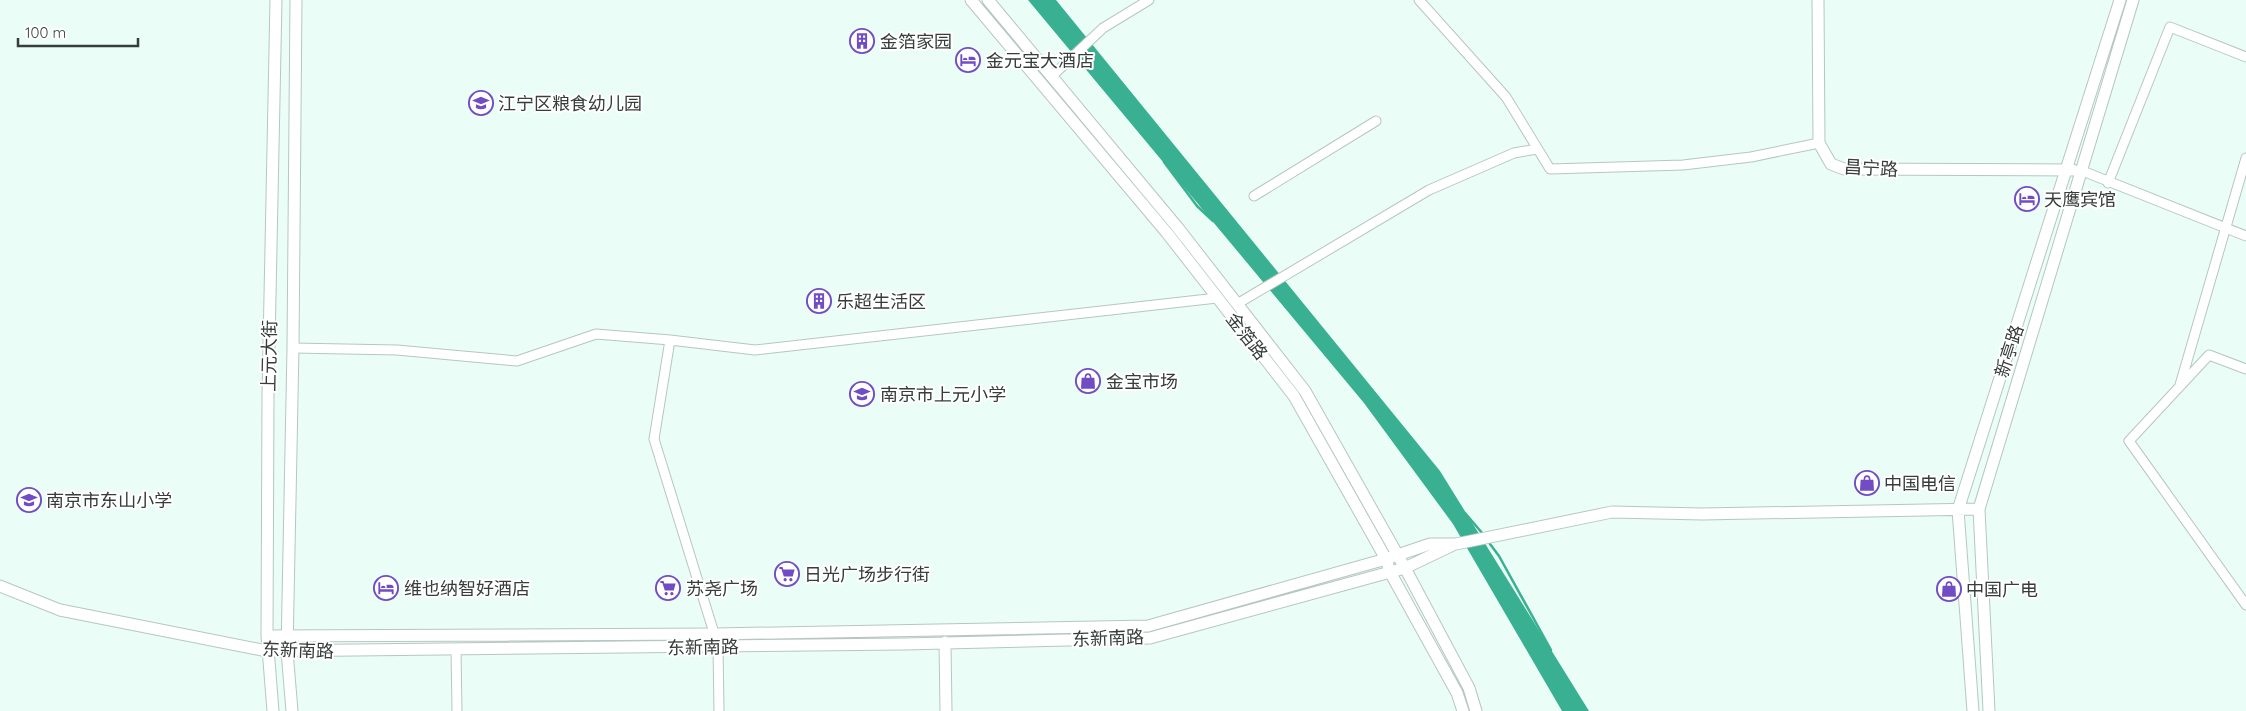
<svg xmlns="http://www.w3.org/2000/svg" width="2246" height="711" font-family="Quicksand,'Noto Sans SC',sans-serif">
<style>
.water{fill:#39b091}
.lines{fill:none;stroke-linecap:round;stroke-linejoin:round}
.stream{stroke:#39b091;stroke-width:2.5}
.street-casing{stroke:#b5c7c0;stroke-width:11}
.secondary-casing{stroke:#b5c7c0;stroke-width:13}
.street{stroke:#fff;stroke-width:9}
.secondary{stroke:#fff;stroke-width:11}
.labels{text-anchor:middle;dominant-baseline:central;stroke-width:4;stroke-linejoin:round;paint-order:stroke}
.poi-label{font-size:18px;fill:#363d3b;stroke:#fff;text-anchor:start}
.street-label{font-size:18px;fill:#363d3b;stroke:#fff}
</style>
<rect width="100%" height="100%" fill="#eafdf6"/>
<path class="water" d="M 1028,0 L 1056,0 L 1440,471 L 1589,711 L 1562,711 L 1453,524 L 1364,403 Z"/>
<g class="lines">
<path class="stream" d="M 1164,162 L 1197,206 L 1213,221
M 1465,513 L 1483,534
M 1487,540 L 1499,556 L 1551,650"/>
<defs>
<path id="street" d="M 1419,0 L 1506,97 L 1550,169 L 1683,165 L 1751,157 L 1819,143
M 1051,77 L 1103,28 L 1149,0
M 2080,170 L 2246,236
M 2108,183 L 2170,27 L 2246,57
M 1254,196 L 1376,121
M 1237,304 L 1429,190 L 1514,153 L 1537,149
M 293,348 L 397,350 L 517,361 L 596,334 L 670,340
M 2246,369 L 2209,355 L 2129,441 L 2246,605
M 2180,385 L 2246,158
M 456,650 L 457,711
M 719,711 L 718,646 L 654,439 L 670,340 L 755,350 L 1217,298"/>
<path id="secondary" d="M 971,0 L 1167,233 L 1294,396 L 1386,559 L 1390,572 L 1457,693 L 1463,711
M 988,0 L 1178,228 L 1305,391 L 1405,568 L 1469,688 L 1476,711
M 1818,0 L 1819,143 L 1831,164 L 1844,169 L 2073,170
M 0,586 L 60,610 L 267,651 L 905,644 L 1150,638 L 1405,568 L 1453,545
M 267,636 L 715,634 L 1148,626 L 1386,559 L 1430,544 L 1456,544 L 1612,512 L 1702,514 L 1979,509
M 945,642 L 946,711
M 273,711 L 267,636 L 268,395 L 276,0
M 292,711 L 287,651 L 293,348 L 296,0
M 1973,711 L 1958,510 L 2120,0
M 1989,711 L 1979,509 L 2133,0"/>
</defs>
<use href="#street" class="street-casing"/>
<use href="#secondary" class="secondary-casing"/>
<use href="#street" class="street"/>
<use href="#secondary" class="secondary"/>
</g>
<defs>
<symbol id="building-ring" viewBox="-11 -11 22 22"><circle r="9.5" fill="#fff" stroke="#714cc5" stroke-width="1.5"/><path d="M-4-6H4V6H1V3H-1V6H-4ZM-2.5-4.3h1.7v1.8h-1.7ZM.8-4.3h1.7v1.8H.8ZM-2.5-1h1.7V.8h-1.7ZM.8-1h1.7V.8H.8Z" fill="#714cc5"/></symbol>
<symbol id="hotel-ring" viewBox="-11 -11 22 22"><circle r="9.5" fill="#fff" stroke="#714cc5" stroke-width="1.5"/><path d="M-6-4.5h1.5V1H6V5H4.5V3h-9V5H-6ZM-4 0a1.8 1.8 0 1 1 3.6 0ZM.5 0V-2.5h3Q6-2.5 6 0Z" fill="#714cc5"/></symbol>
<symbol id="school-ring" viewBox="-11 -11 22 22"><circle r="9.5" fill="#fff" stroke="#714cc5" stroke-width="1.5"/><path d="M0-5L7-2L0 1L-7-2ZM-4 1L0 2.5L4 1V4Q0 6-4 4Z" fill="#714cc5"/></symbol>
<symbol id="shop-ring" viewBox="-11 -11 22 22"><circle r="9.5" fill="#fff" stroke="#714cc5" stroke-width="1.5"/><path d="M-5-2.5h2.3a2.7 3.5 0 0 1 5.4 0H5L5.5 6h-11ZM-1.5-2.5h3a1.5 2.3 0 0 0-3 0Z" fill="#714cc5"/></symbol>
<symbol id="supermarket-ring" viewBox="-11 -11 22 22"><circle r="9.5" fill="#fff" stroke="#714cc5" stroke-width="1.5"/><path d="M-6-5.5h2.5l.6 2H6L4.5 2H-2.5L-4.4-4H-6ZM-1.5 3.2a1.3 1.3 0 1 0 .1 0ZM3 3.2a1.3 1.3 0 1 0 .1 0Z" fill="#714cc5"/></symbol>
</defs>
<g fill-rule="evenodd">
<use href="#building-ring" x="848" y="27" width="28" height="28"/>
<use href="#hotel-ring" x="954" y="46" width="28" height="28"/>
<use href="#school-ring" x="467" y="89" width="28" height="28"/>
<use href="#hotel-ring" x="2013" y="185" width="28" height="28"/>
<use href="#building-ring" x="805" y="287" width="28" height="28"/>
<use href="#shop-ring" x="1074" y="367" width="28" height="28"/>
<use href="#school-ring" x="848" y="380" width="28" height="28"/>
<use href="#shop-ring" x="1853" y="469" width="28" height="28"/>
<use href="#school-ring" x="15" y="486" width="28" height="28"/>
<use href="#supermarket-ring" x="773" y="560" width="28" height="28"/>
<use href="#hotel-ring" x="372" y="574" width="28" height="28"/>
<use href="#supermarket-ring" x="654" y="574" width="28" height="28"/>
<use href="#shop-ring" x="1935" y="575" width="28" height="28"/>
</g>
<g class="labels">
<g class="poi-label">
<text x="880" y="41">金箔家园</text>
<text x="986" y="60">金元宝大酒店</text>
<text x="498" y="103">江宁区粮食幼儿园</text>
<text x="2044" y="199">天鹰宾馆</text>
<text x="836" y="301">乐超生活区</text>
<text x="1106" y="381">金宝市场</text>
<text x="880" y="394">南京市上元小学</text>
<text x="1884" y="483">中国电信</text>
<text x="46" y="500">南京市东山小学</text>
<text x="804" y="574">日光广场步行街</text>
<text x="404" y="588">维也纳智好酒店</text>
<text x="686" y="588">苏尧广场</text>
<text x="1966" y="589">中国广电</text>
</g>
<g class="street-label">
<text transform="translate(1871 168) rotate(3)">昌宁路</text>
<text transform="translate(1247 336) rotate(52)">金箔路</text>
<text transform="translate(2009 351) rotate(-72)">新亭路</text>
<text transform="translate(269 356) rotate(-89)">上元大街</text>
<text transform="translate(1108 638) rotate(-2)">东新南路</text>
<text transform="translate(703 647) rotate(-1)">东新南路</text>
<text transform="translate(298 650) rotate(2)">东新南路</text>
</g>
</g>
<path d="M18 38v8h120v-8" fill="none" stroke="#363d3b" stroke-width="2.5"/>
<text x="25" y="38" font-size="15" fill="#363d3b" stroke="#ffffff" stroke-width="4" paint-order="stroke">100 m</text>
</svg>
